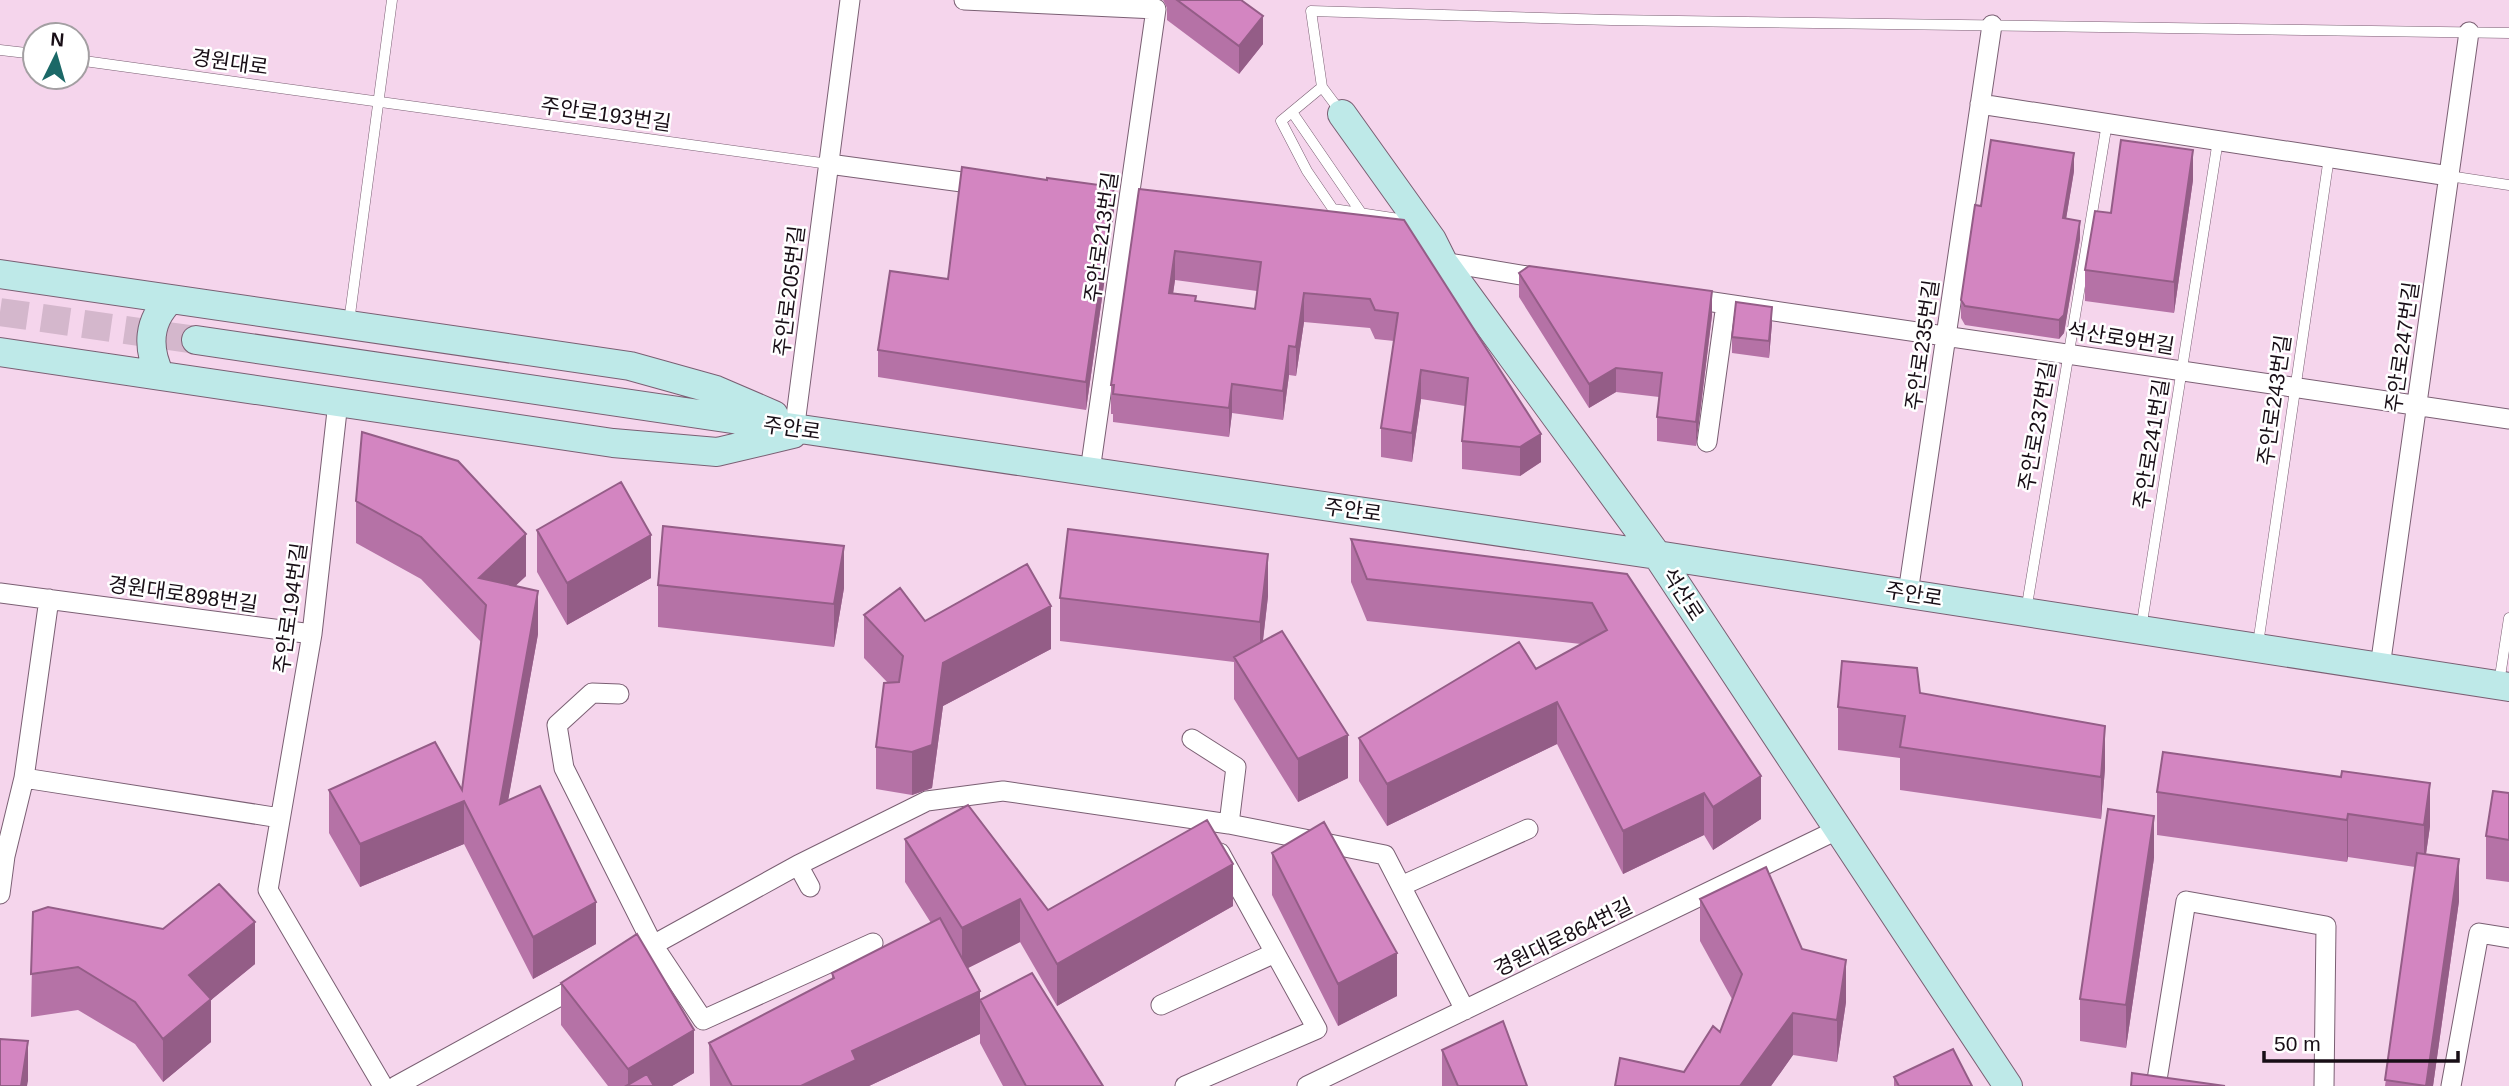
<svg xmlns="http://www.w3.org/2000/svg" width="2509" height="1086" font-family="Helvetica,'Noto Sans KR',sans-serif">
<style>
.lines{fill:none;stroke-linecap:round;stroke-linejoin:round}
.secondary-tunnel{stroke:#d4b7cc;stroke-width:28;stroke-dasharray:28 14;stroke-linecap:butt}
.lane-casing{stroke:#7a5f73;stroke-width:11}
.street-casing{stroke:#7a5f73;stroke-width:21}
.secondary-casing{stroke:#7a5f73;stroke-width:30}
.lane{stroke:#fff;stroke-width:10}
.street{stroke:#fff;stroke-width:19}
.secondary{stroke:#bee9e8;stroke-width:28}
.wall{fill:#b572a6;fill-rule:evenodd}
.shaded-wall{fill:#945d87}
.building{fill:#d385c1;stroke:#945d87;stroke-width:2;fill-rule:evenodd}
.labels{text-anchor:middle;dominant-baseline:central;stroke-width:5;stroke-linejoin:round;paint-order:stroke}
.street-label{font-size:21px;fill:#180e16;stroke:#fff}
</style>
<rect width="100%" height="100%" fill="#f5d5ec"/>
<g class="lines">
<path class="secondary-tunnel" d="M 0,312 L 196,340"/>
<defs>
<path id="lane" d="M 0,50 L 35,54
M 77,60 L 829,164
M 1322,87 L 1311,11 L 1611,20 L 2509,33
M 1340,111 L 1322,87 L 1281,121 L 1307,171 L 1333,209 L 1412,221
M 1292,112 L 1362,214
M 2449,176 L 2509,185
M 349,322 L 392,0
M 2026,611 L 2107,123
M 2141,629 L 2218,140
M 2258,644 L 2329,157
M 2499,683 L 2509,618"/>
<path id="street" d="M 964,0 L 1156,9 L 1090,471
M 1980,104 L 2449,176
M 829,164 L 984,185
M 1443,262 L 1545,279
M 1686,298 L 2509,419
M 338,402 L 312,634 L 268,890 L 383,1086
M 795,424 L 850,0
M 1707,442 L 1726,304
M 0,593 L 312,634
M 1908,593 L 1992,25
M 2380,667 L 2469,32
M 619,694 L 592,693 L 557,725 L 564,768 L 653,945 L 703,1020 L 873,943
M 1192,739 L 1236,767 L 1229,824
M 24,778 L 280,818
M 798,865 L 810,887
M 1401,886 L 1528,829
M 0,894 L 5,856 L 24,778 L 49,599
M 624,961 L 798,865 L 927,801 L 1003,791 L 1229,824 L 1385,855 L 1465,1010
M 1161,1005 L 1275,953
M 396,1086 L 582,984
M 1185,1086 L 1317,1029 L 1220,853
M 1307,1086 L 1839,829
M 2156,1086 L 2186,901 L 2326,926 L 2324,1086
M 2451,1086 L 2479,933 L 2509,938"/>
<path id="secondary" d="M 1342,114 L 1432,240 L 1443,262 L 1657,555 L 2008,1086
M 0,274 L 630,366 L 716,390 L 774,415
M 196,340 L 1657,555 L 2509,687
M 0,352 L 613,443 L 717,452 L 793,434
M 160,375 C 147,348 147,321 171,299"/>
</defs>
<use href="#lane" class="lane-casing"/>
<use href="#street" class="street-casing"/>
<use href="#secondary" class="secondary-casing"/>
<use href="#lane" class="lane"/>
<use href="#street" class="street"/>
<use href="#secondary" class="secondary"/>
</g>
<path class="wall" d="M 1163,0 L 1241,0 L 1263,44 L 1239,74 L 1167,20 L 1167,8 Z
M 2074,171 L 2066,219 L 2080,239 L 2064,333 L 2059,339 L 1965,325 L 1961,318 L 1961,300 L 1981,206 Z
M 1047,180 L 1114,214 L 1086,410 L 878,377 L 878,350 Z
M 2193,180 L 2174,313 L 2085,301 L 2085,270 L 2111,213 Z
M 1139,189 L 1404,220 L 1541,462 L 1520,476 L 1462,469 L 1462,441 L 1465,406 L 1421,399 L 1412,462 L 1381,457 L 1381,428 L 1394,341 L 1375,339 L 1370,328 L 1304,322 L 1296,376 L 1289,375 L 1283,420 L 1232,413 L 1229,437 L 1113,422 L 1113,414 L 1111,414 L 1111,385 ZM 1175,280 L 1257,291 L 1255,309 L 1196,302 L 1173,293 Z
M 1519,273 L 1712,315 L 1696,446 L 1657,441 L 1657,417 L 1659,397 L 1616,392 L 1589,408 L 1519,297 Z
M 1772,323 L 1769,358 L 1732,353 L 1732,337 Z
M 356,501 L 526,576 L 515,586 L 538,634 L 508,800 L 596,944 L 533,979 L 464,844 L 360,887 L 329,833 L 329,790 L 462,790 L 481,642 L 421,579 L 356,543 Z
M 537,530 L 651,578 L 567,625 L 537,572 Z
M 1351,539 L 1627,574 L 1761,819 L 1713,850 L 1704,835 L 1623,874 L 1557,744 L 1387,826 L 1359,781 L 1359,738 L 1536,669 L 1581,644 L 1367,621 L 1351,582 Z
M 658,585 L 844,588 L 834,647 L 658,627 Z
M 1268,596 L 1263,641 L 1348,778 L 1298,802 L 1234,699 L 1234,662 L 1060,641 L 1060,598 Z
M 864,615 L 925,621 L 1051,649 L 943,706 L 932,788 L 912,795 L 876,789 L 876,747 L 888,683 L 864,658 Z
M 1920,693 L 2105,768 L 2101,819 L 1900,790 L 1900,758 L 1838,750 L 1838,707 Z
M 2163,752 L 2430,826 L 2426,854 L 2459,901 L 2433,1086 L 2385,1086 L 2415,867 L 2348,857 L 2347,862 L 2157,835 L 2157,792 Z
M 2509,793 L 2509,882 L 2486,879 L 2486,836 Z
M 905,839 L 1048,910 L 1233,906 L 1057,1006 L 1020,942 L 968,968 L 980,1000 L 1103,1086 L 1003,1086 L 980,1043 L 980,1034 L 869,1086 L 710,1086 L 709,1043 L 832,979 L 832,973 L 931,923 L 905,882 Z
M 1272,853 L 1397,996 L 1338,1026 L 1272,895 Z
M 2154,858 L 2126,1048 L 2080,1041 L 2080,999 Z
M 1700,899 L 1802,949 L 1846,1002 L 1837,1062 L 1793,1055 L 1771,1086 L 1615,1086 L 1684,1072 L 1720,1032 L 1732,999 L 1700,941 Z
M 33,912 L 255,964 L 211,1000 L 211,1042 L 163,1082 L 135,1044 L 78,1010 L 31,1017 Z
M 561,983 L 694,1073 L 672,1086 L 608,1086 L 561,1025 Z
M 1442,1050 L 1527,1086 L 1442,1086 Z
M 1894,1077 L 1972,1086 L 1894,1086 Z"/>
<path class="shaded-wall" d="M 1263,16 L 1263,44 L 1239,74 L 1239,46 Z
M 2193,150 L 2193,180 L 2174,313 L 2174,282 Z
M 2074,153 L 2074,171 L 2063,237 L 2063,218 Z
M 1114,187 L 1114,214 L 1086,410 L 1086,382 Z
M 2080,221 L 2080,239 L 2064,333 L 2059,339 L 2059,320 Z
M 1175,251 L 1175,280 L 1169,322 L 1169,293 Z
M 1712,291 L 1712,315 L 1696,446 L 1696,422 Z
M 1304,293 L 1304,322 L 1296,376 L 1296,347 Z
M 1772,307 L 1772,323 L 1769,358 L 1769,341 Z
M 1289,346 L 1289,375 L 1283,420 L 1283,391 Z
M 1616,368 L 1616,392 L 1589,408 L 1589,384 Z
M 1421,370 L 1421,399 L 1412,462 L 1412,433 Z
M 1232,384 L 1232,413 L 1229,437 L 1229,408 Z
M 1541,434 L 1541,462 L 1520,476 L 1520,447 Z
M 526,534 L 526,576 L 486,614 L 486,605 L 479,578 Z
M 651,535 L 651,578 L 567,625 L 567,583 Z
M 844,546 L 844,588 L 834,647 L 834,604 Z
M 1268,554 L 1268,596 L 1260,665 L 1260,622 Z
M 538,591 L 538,634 L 500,846 L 500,804 Z
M 1051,606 L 1051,649 L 943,706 L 932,788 L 912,795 L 912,752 L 943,663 Z
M 1557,702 L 1557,744 L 1387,826 L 1387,784 Z
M 2105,726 L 2105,768 L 2101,819 L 2101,777 Z
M 1348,735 L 1348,778 L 1298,802 L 1298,759 Z
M 1761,776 L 1761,819 L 1713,850 L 1713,807 Z
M 2430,783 L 2430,826 L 2424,868 L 2424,825 Z
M 1704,793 L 1704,835 L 1623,874 L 1623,831 Z
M 464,801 L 464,844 L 360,887 L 360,844 Z
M 2348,814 L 2348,857 L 2347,862 L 2347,820 Z
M 2154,816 L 2154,858 L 2126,1048 L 2126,1005 Z
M 2459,859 L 2459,901 L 2433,1086 L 2426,1086 Z
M 1233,864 L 1233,906 L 1057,1006 L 1057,964 Z
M 1020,899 L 1020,942 L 962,971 L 962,928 Z
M 596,902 L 596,944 L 533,979 L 533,937 Z
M 255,922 L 255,964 L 211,1000 L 211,1042 L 163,1082 L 163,1039 L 189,975 Z
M 1397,953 L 1397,996 L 1338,1026 L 1338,984 Z
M 1846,960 L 1846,1002 L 1837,1062 L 1837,1020 Z
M 980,991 L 980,1034 L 869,1086 L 801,1086 L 852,1051 Z
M 1793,1013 L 1793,1055 L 1771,1086 L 1740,1086 Z
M 694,1030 L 694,1073 L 672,1086 L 628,1086 L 628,1069 Z
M 28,1041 L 28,1081 L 27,1086 L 21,1086 Z"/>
<path class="building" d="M 1177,0 L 1241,0 L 1263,16 L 1239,46 Z
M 1991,140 L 2074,153 L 2063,218 L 2080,221 L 2064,315 L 2059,320 L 1965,306 L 1961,300 L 1975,205 L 1981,206 Z
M 2121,140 L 2193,150 L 2174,282 L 2085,270 L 2095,211 L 2111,213 Z
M 962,167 L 1047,180 L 1047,178 L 1114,187 L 1086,382 L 878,350 L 890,271 L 948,279 Z
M 1139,189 L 1404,220 L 1541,434 L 1520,447 L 1462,441 L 1468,378 L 1421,370 L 1412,433 L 1381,428 L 1398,313 L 1375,310 L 1370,299 L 1304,293 L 1296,347 L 1289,346 L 1283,391 L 1232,384 L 1229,408 L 1113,394 L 1114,385 L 1111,385 ZM 1175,251 L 1261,262 L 1255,309 L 1195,301 L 1196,296 L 1169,293 Z
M 1529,266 L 1712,291 L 1696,422 L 1657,417 L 1662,373 L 1616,368 L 1589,384 L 1519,273 Z
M 1736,302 L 1772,307 L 1769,341 L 1732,337 Z
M 362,432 L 458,461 L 526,534 L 479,578 L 538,591 L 500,804 L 540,786 L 596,902 L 533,937 L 464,801 L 360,844 L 329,790 L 435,742 L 462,790 L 486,605 L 421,537 L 356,501 Z
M 621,482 L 651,535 L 567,583 L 537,530 Z
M 663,526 L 844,546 L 834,604 L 658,585 Z
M 1068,529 L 1268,554 L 1260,622 L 1060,598 Z
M 1351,539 L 1627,574 L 1761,776 L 1713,807 L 1704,793 L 1623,831 L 1557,702 L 1387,784 L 1359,738 L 1519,642 L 1536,669 L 1607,630 L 1592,603 L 1367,579 Z
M 1027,564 L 1051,606 L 943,663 L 932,745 L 912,752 L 876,747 L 884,683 L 899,682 L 903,656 L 864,615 L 900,588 L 925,621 Z
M 1282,631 L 1348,735 L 1298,759 L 1234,657 Z
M 1842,661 L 1917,668 L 1920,693 L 2105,726 L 2101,777 L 1900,747 L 1905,716 L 1838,707 Z
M 2163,752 L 2341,777 L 2342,771 L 2430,783 L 2424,825 L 2348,814 L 2347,820 L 2157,792 Z
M 2493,791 L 2509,793 L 2509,840 L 2486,836 Z
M 968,805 L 1048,910 L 1207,820 L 1233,864 L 1057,964 L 1020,899 L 962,928 L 905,839 Z
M 2108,809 L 2154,816 L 2126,1005 L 2080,999 Z
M 1324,822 L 1397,953 L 1338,984 L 1272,853 Z
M 2417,853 L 2459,859 L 2426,1086 L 2385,1080 Z
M 1766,867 L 1802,949 L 1846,960 L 1837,1020 L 1793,1013 L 1740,1086 L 1615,1086 L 1620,1058 L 1684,1072 L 1713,1026 L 1720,1032 L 1742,974 L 1700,899 Z
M 219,884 L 255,922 L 189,975 L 211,999 L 163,1039 L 135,1002 L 78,967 L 31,974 L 33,912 L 48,907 L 163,929 Z
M 940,918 L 980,991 L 852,1051 L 856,1060 L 801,1086 L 732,1086 L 709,1043 L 834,978 L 832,973 Z
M 637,934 L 694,1030 L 628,1069 L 561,983 Z
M 1032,973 L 1103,1086 L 1026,1086 L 980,1000 Z
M 1503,1021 L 1527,1086 L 1458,1086 L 1442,1050 Z
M 0,1039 L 28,1041 L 21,1086 L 0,1086 Z
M 1953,1049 L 1972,1086 L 1899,1086 L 1894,1077 Z
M 2132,1073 L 2225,1086 L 2131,1086 Z
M 647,1074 L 654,1086 L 626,1086 Z"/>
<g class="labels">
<g class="street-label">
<text transform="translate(230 62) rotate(8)">경원대로</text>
<text transform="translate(606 114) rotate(8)">주안로193번길</text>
<text transform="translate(1101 237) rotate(-82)">주안로213번길</text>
<text transform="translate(789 291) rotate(-83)">주안로205번길</text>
<text transform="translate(2121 338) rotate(9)">석산로9번길</text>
<text transform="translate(1922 345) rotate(-82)">주안로235번길</text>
<text transform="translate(2402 347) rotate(-82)">주안로247번길</text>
<text transform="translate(2274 400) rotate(-82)">주안로243번길</text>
<text transform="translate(2037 426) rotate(-80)">주안로237번길</text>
<text transform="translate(792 428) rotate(8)">주안로</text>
<text transform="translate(2151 444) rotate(-81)">주안로241번길</text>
<text transform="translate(1353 510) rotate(8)">주안로</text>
<text transform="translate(183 594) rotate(8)">경원대로898번길</text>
<text transform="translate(1683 594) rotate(57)">석산로</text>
<text transform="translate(1914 594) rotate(9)">주안로</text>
<text transform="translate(290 608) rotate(-82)">주안로194번길</text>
<text transform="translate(1563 937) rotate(-26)">경원대로864번길</text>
</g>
</g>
<g transform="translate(56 56) rotate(5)"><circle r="33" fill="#ffffff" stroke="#a39fa2" stroke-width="2"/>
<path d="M0-5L12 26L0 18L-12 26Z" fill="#1b6867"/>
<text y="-10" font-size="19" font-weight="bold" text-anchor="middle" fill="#180e16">N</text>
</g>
<path d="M2264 1051v10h194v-10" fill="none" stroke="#180e16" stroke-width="3.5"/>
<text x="2274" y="1051" font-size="21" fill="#180e16" stroke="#ffffff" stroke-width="5" paint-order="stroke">50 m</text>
</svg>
